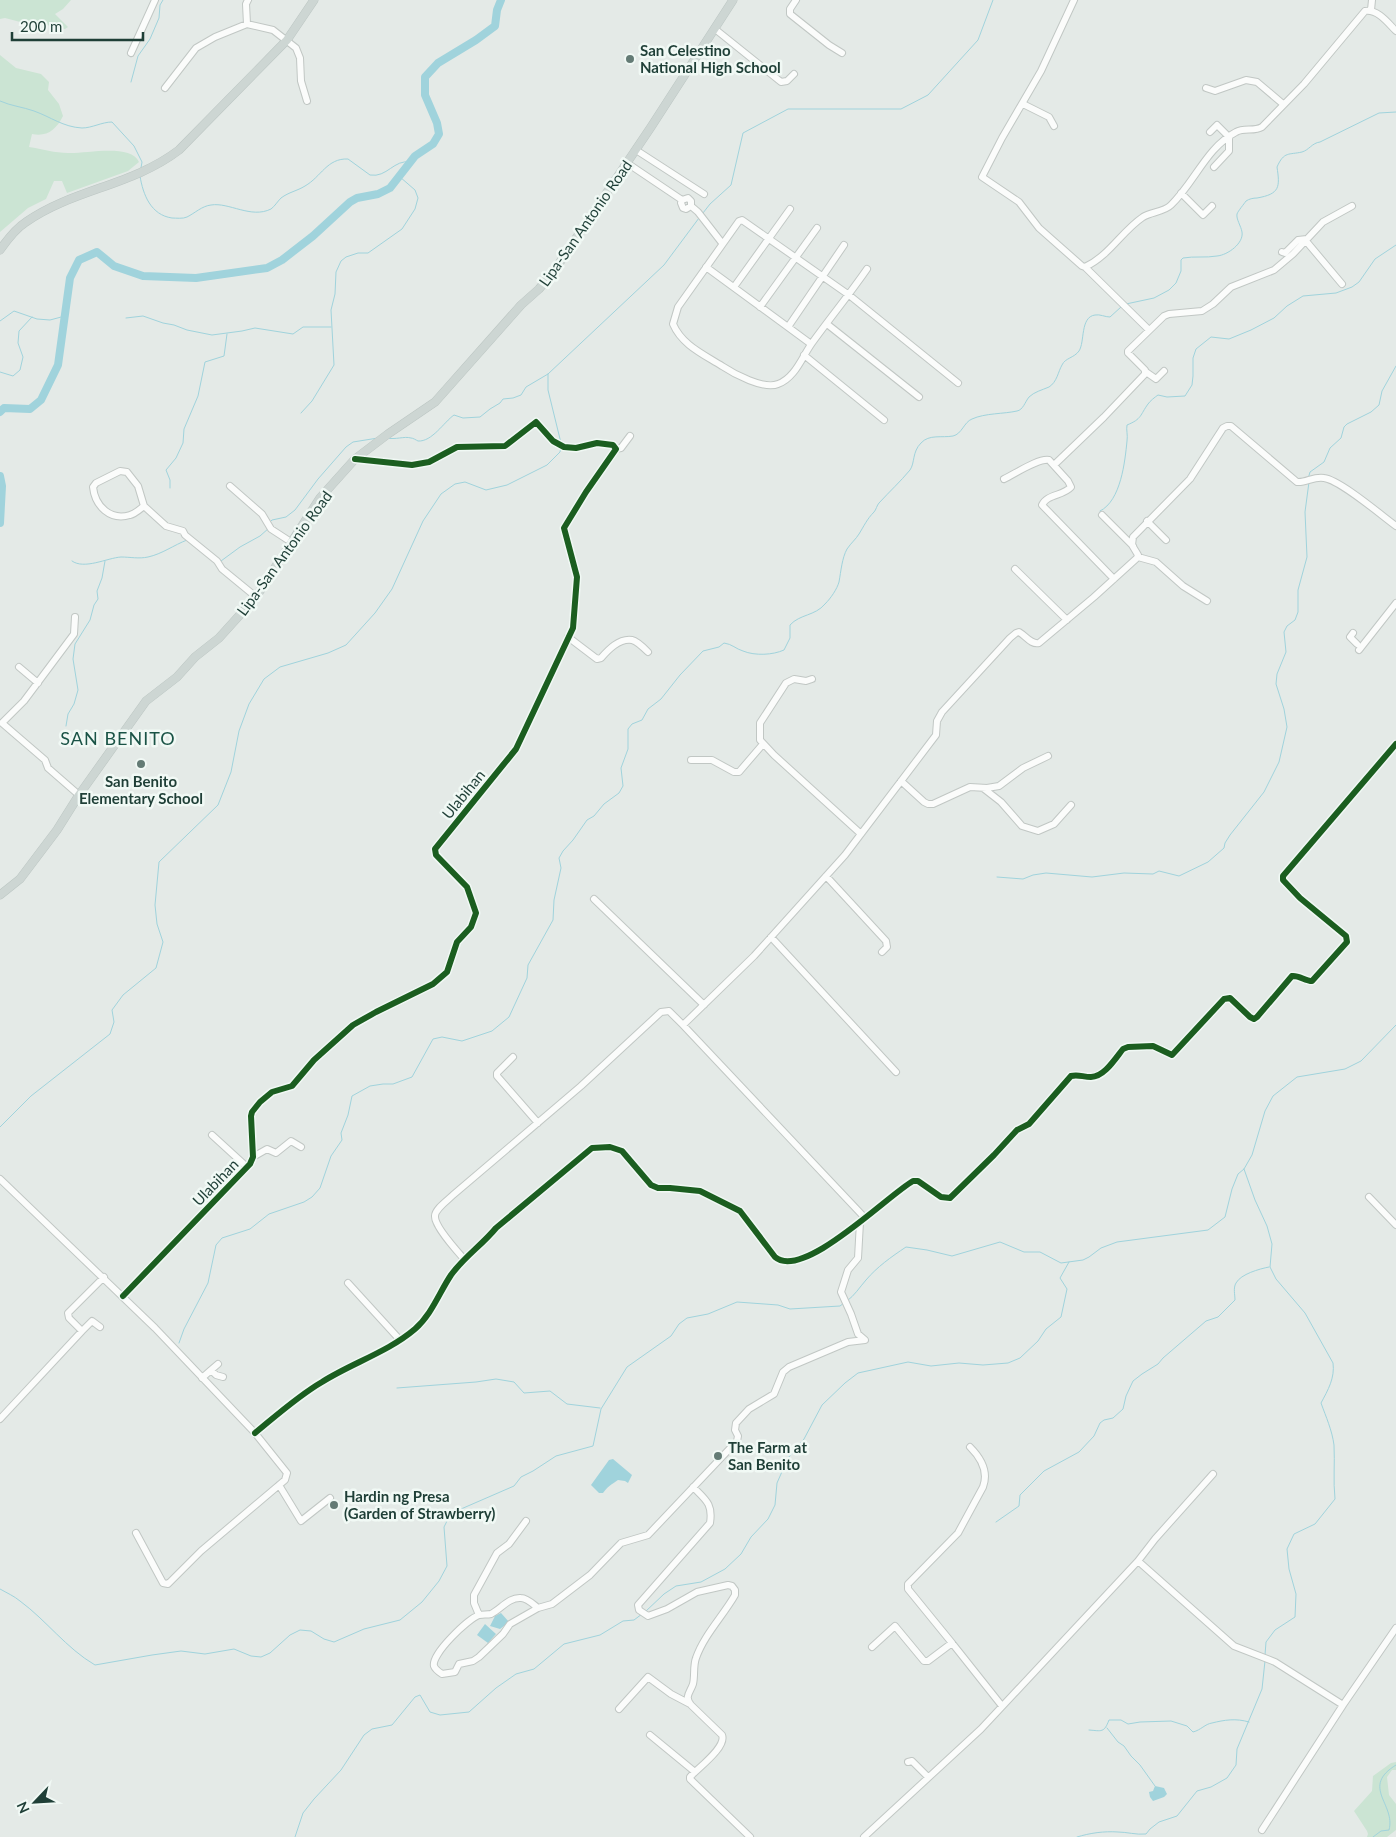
<svg xmlns="http://www.w3.org/2000/svg" width="1396" height="1837" font-family="Lato,sans-serif">
<style>
.green{fill:#cbe4d3}
.water{fill:#a0d3dc}
.lines{fill:none;stroke-linecap:round;stroke-linejoin:round}
.stream{stroke:#a0d3dc;stroke-width:1}
.river{stroke:#a0d3dc;stroke-width:8}
.minor-casing{stroke:#c1c7c4;stroke-width:8}
.major-casing{stroke:#bcc6c3;stroke-width:9}
.minor{stroke:#fbfcfb;stroke-width:6}
.major{stroke:#cdd6d3;stroke-width:8}
.cycleway-casing{stroke:#f1f9f5;stroke-width:9}
.cycleway{stroke:#1b5e20;stroke-width:6}
.poi-dot{fill:#647b75;stroke:#f1f9f5;stroke-width:2}
.labels{text-anchor:middle;dominant-baseline:central;stroke-width:5;stroke-linejoin:round;paint-order:stroke}
.poi-label{font-size:15px;font-weight:bold;fill:#1f3f37;stroke:#f1f9f5;text-anchor:start}
.street-label{font-size:15px;fill:#1f3f37;stroke:#f1f9f5}
.quarter-label{font-size:18px;letter-spacing:1px;fill:#1a5346;stroke:#f1f9f5}
</style>
<rect width="100%" height="100%" fill="#e4eae7"/>
<path class="green" d="M 0,0 L 71,0 L 63,9 L 55,14 L 68,27 L 65,29 L 33,22 L 24,23 L 5,18 L 0,19 Z
M 0,55 L 16,68 L 41,74 L 49,82 L 48,90 L 59,104 L 63,116 C 56,130 47,137 32,134 L 29,147 C 42,149 55,153 68,153 C 85,154 131,143 139,162 L 128,171 L 67,193 L 62,181 L 54,181 L 46,199 L 28,208 L 0,232 Z
M 1396,1762 L 1396,1770 L 1392,1770 L 1387,1777 L 1389,1795 L 1396,1804 L 1396,1830 L 1387,1837 L 1367,1837 L 1368,1834 L 1367,1831 L 1354,1811 L 1372,1791 L 1373,1776 L 1391,1763 Z"/>
<path class="water" d="M 613,1459 L 632,1475 L 628,1483 L 625,1481 L 618,1480 C 612,1484 607,1487 603,1493 L 599,1493 L 591,1485 L 609,1460 Z
M 501,1613 L 509,1622 L 500,1629 L 490,1626 L 495,1616 Z
M 485,1624 L 496,1634 L 488,1643 L 477,1635 Z
M 1155,1786 L 1164,1788 L 1167,1794 L 1164,1797 L 1153,1801 L 1150,1797 L 1149,1792 L 1153,1791 Z"/>
<g class="lines">
<path class="stream" d="M 131,82 L 138,56 L 150,39 L 159,18 L 160,5 L 163,0
M 0,101 C 11,106 23,107 34,111 C 51,117 63,127 82,128 C 92,128 102,122 112,122 L 134,146 L 142,162 L 141,168
M 140,176 C 143,195 151,215 172,218 C 176,218 183,219 187,217 C 195,213 202,206 211,205 C 229,202 251,219 271,209 C 275,206 277,202 281,198 C 289,192 297,191 305,186 C 321,177 327,158 348,159 L 370,175 C 387,178 394,159 410,162
M 703,213 L 710,204 L 731,185 L 743,133 L 788,109 L 901,109 L 928,95 L 978,40 L 993,0
M 1126,304 L 1154,298 L 1169,290 L 1176,283 L 1181,271 L 1181,260 L 1183,258 C 1194,256 1206,258 1217,256 C 1228,255 1244,243 1242,232 C 1241,226 1236,219 1237,214 C 1238,211 1244,204 1246,201 C 1249,199 1253,198 1257,198 C 1280,194 1280,187 1277,167 C 1284,151 1289,155 1302,152 C 1309,150 1312,143 1320,142 L 1379,113 L 1396,112
M 126,318 L 143,316 L 163,323 L 174,325 L 187,330 L 212,335 L 242,331 L 255,328 L 293,334 L 303,327 L 331,327
M 0,321 L 14,311 L 37,319 L 50,320 L 65,316
M 0,372 L 13,376 L 20,370 L 23,357 L 18,343 L 19,331 L 32,317
M 548,374 L 548,390 L 561,443
M 301,413 L 312,401 L 334,365 L 331,310 L 335,294 L 336,272 L 341,261 L 346,257 L 358,253 L 368,253 L 402,229 L 415,209 L 418,198 L 415,190 L 400,177
M 386,438 C 396,440 404,436 411,438 C 413,438 416,440 418,441 C 432,442 444,422 454,415 L 463,418 L 480,417 L 490,409 L 500,403 L 503,399 L 513,398 L 521,395 L 526,387 L 548,374 L 664,265 L 699,218
M 1308,479 L 1310,472 L 1324,462 L 1330,448 L 1341,438 L 1344,427 L 1347,424 L 1371,412 L 1379,405 L 1382,391 L 1396,366
M 170,488 L 170,480 L 166,470 L 176,458 L 183,443 L 184,429 L 198,396 L 205,362 L 224,356 L 227,334
M 1100,511 C 1121,501 1125,461 1127,441 C 1128,435 1126,430 1127,425 C 1142,419 1140,415 1148,404 C 1150,401 1155,397 1158,395 L 1167,397 L 1185,396 L 1192,385 L 1193,376 L 1193,358 L 1196,349 L 1211,337 L 1229,339 L 1251,330 L 1274,318 L 1287,306 L 1303,296 L 1336,293 L 1352,287 L 1359,282 L 1375,259 L 1396,245
M 271,521 L 272,520 L 286,517 L 295,510 L 318,479 L 346,447 L 353,442 L 378,438
M 72,561 C 84,570 107,558 121,557 C 130,557 139,559 148,557 C 162,554 174,545 187,540
M 221,561 L 240,547 L 260,536 L 269,528
M 66,726 L 68,714 L 74,704 L 78,690 L 73,659 L 75,644 L 90,620 L 94,605 L 98,599 L 97,591 L 102,578 L 105,561
M 997,877 L 1023,879 L 1033,875 L 1046,873 L 1092,877 L 1124,873 L 1153,874 L 1159,871 L 1179,876 L 1208,862 L 1224,848 L 1225,843 L 1230,835 L 1264,792 L 1279,762 L 1287,727 L 1284,709 L 1276,684 L 1277,674 L 1286,652 L 1284,632 L 1287,626 L 1295,620 L 1298,612 L 1298,590 L 1307,557 L 1305,512 L 1309,482
M 0,1127 L 31,1096 L 110,1034 L 114,1022 L 112,1010 L 123,995 L 156,968 L 163,942 L 157,924 L 155,905 L 159,862 L 218,805 L 231,772 L 239,731 L 249,704 L 264,679 L 280,667 L 328,653 L 346,645 L 375,613 L 392,589 L 423,521 L 441,494 L 455,484 L 465,482 L 486,490 L 507,485 L 547,465 L 560,452 L 561,447
M 1244,1169 L 1255,1200 L 1267,1226 L 1272,1244 L 1270,1267 L 1276,1279 L 1305,1313 L 1333,1363 C 1335,1378 1328,1390 1321,1403 C 1326,1417 1332,1430 1334,1445 C 1335,1463 1333,1481 1335,1499 L 1315,1524 L 1294,1534 L 1287,1549 L 1289,1569 L 1296,1594 L 1295,1617 L 1275,1630 L 1266,1642 L 1265,1655
M 847,1301 C 855,1295 859,1288 866,1280 C 877,1267 891,1257 906,1247 L 927,1250 L 952,1256 L 1000,1242 L 1024,1252 L 1040,1252 L 1061,1263 L 1083,1260 L 1089,1257 L 1101,1248 L 1117,1242 L 1208,1230 L 1225,1217 L 1232,1189 L 1238,1174 L 1244,1169 L 1252,1155 L 1265,1111 L 1273,1096 L 1297,1077 L 1345,1069 L 1361,1061 L 1396,1025
M 179,1343 L 184,1329 L 208,1283 L 216,1245 L 222,1238 L 250,1229 L 269,1214 L 304,1202 L 312,1197 L 320,1188 L 331,1156 L 342,1140 L 341,1133 L 348,1115 L 352,1096 L 370,1086 L 383,1084 L 393,1084 L 412,1077 L 433,1039 L 442,1037 L 462,1041 L 492,1031 L 509,1017 L 527,978 L 528,965 L 553,920 L 554,900 L 561,868 L 559,858 L 563,851 L 573,840 L 587,820 L 594,816 L 604,804 L 619,793 L 623,786 L 621,768 L 628,749 L 628,729 L 632,724 L 642,720 L 648,709 L 661,699 L 680,675 L 703,651 L 719,647 L 724,643 C 732,644 736,649 743,651 C 755,656 773,655 784,650 L 790,638 L 790,625 C 800,614 815,616 825,604 C 831,598 837,589 839,582 C 841,571 842,558 847,549 C 851,543 856,539 859,534 C 864,526 867,519 874,512 C 876,510 877,505 879,503 C 890,491 900,482 910,470 C 915,463 912,452 921,443 C 929,434 942,438 953,436 C 962,434 964,422 972,419 C 985,413 1004,414 1017,411 C 1023,410 1025,402 1029,397 C 1034,392 1042,390 1049,387 C 1057,382 1058,372 1062,365 C 1065,358 1074,358 1079,351 C 1085,342 1080,317 1095,315 C 1100,314 1105,317 1110,317 L 1121,307
M 397,1388 L 476,1382 L 496,1379 L 514,1382 L 524,1393 L 550,1391 L 567,1404 L 600,1408
M 996,1522 L 1019,1506 L 1020,1495 L 1044,1471 L 1079,1452 L 1094,1436 L 1100,1423 L 1104,1420 L 1113,1418 L 1123,1409 L 1126,1396 L 1133,1381 L 1142,1374 L 1158,1364 L 1163,1358 L 1206,1321 L 1218,1317 L 1235,1300 C 1235,1295 1233,1288 1236,1283 C 1241,1274 1259,1269 1269,1267
M 0,1589 C 7,1593 14,1596 20,1601 C 47,1621 66,1648 95,1665 L 152,1655 L 181,1651 L 205,1654 L 234,1649 L 251,1656 L 261,1657 L 270,1653 L 290,1635 L 300,1630 L 311,1631 L 324,1639 L 334,1642 L 364,1629 L 400,1620 L 422,1602 L 439,1581 L 447,1566 L 444,1527 L 449,1517 L 461,1509 L 514,1486 L 521,1477 L 533,1471 L 556,1456 L 593,1446 L 601,1409 L 627,1367 L 671,1336 L 679,1324 L 687,1318 L 708,1314 L 737,1302 L 778,1305 L 790,1309 L 840,1306 L 844,1303
M 645,1612 L 664,1594 L 676,1586 L 701,1582 L 725,1569 L 741,1554 L 751,1537 L 768,1519 L 775,1505 L 777,1483 L 788,1458 L 804,1439 L 822,1405 L 845,1383 L 858,1373 L 908,1362 L 931,1366 L 959,1363 L 983,1365 L 1008,1363 L 1020,1358 L 1038,1341 L 1046,1329 L 1061,1317 L 1067,1289 L 1060,1278 L 1069,1262
M 1107,1728 L 1118,1742 L 1124,1746 L 1131,1756 L 1140,1765 L 1155,1786
M 1089,1730 C 1102,1731 1104,1733 1109,1720 L 1121,1720 L 1128,1724 L 1140,1722 L 1171,1721 L 1187,1726 L 1193,1732 C 1201,1730 1205,1724 1212,1723 C 1224,1720 1236,1718 1249,1722
M 295,1837 L 303,1813 L 314,1799 L 341,1770 L 364,1735 L 372,1729 L 392,1725 L 415,1697 L 420,1695 L 430,1712 L 440,1715 L 469,1712 L 496,1688 L 516,1674 L 534,1669 L 564,1644 L 600,1635 L 623,1621 L 634,1620 L 642,1614
M 1077,1837 C 1090,1833 1104,1831 1118,1832 C 1127,1832 1136,1835 1146,1834 L 1150,1829 L 1159,1822 L 1177,1816 L 1197,1791 L 1211,1787 L 1227,1778 L 1236,1765 L 1237,1749 L 1262,1689 L 1265,1661
M 1373,1837 L 1381,1831 L 1389,1830 C 1396,1804 1360,1787 1396,1765"/>
<path class="river" d="M 0,412 L 4,408 L 30,409 L 41,400 L 58,365 L 70,278 L 79,260 L 97,252 L 114,266 L 143,276 L 196,278 L 267,268 L 282,260 L 313,236 L 350,202 L 357,198 L 378,194 L 390,188 L 415,156 L 433,144 L 439,134 L 437,123 L 425,95 L 425,77 L 438,63 L 476,40 L 495,26 L 497,10 L 501,0
M 0,476 L 2,486 L 0,523"/>
<defs>
<path id="minor" d="M 796,0 L 790,9 L 790,14 L 829,45 L 842,53
M 1074,0 L 1041,71 L 1002,138 L 982,177 L 1019,202 L 1039,228 L 1082,266 L 1085,267 L 1149,330
M 1371,10 L 1372,0
M 247,24 L 273,30 L 296,48 L 300,58 L 301,81 L 307,101
M 715,29 L 781,82 L 787,81 L 794,74
M 131,53 L 155,0
M 165,88 L 196,48 L 215,37 L 247,24 L 246,4 L 248,0
M 1206,88 L 1215,91 L 1246,80 L 1257,82 L 1283,104
M 1023,104 L 1049,117 L 1054,126
M 1210,132 L 1217,125 L 1229,137 L 1229,151 L 1214,167
M 636,150 L 704,194
M 627,163 L 682,200 L 688,198 L 691,201 L 691,206 L 686,209 L 683,208 L 681,203 L 682,200
M 1181,193 L 1203,215 L 1212,206
M 691,206 L 698,212 L 722,243
M 1306,241 L 1342,284
M 1282,252 L 1285,253 L 1298,240 L 1307,239
M 706,267 L 811,344
M 1085,267 C 1109,256 1122,231 1143,217 C 1151,212 1164,212 1171,205 C 1195,182 1206,148 1236,132 C 1244,127 1254,132 1262,127 L 1304,84 L 1365,11 C 1378,9 1388,23 1396,31
M 867,269 C 849,295 830,318 812,343 C 802,357 795,378 778,384 C 764,390 734,374 722,366 C 703,354 682,345 673,324 L 678,307 L 739,221 L 742,220 L 849,295 L 958,383
M 734,287 L 790,209
M 760,307 L 817,228
M 827,324 L 919,397
M 788,327 L 844,245
M 804,355 L 884,420
M 1146,372 L 1156,379 L 1164,371
M 616,449 L 621,448 L 630,436
M 1054,465 L 1104,417 L 1145,374 L 1145,370 L 1128,353 L 1128,351 L 1164,316 L 1169,314 L 1202,311 L 1213,304 L 1231,287 L 1274,270 L 1293,254 L 1323,222 L 1352,206
M 1004,479 C 1015,474 1038,458 1049,460 L 1068,481 L 1071,487 C 1063,496 1047,494 1042,505 L 1114,579
M 230,486 L 262,514 L 271,529 L 291,542
M 144,506 C 140,509 135,514 130,515 C 110,521 95,506 93,487 L 96,483 L 120,471 L 127,472 L 138,486 L 144,506 L 166,526 L 183,531 L 185,535 L 217,561 L 222,569 L 256,597
M 1102,515 L 1133,546
M 1147,521 L 1166,540
M 1138,557 L 1156,562 L 1183,586 L 1207,601
M 1015,569 L 1067,620
M 75,617 L 74,634 L 24,701 L 2,723 L 45,760 L 48,768 L 79,795
M 1353,633 L 1350,637 L 1357,644
M 568,637 L 597,659 L 601,658 C 608,650 619,638 632,640 C 637,641 644,648 648,652
M 1359,650 L 1396,603
M 19,667 L 38,683
M 812,679 L 806,681 L 794,679 L 786,683 L 760,723 L 760,740 L 774,755 L 861,834
M 691,760 L 712,760 L 734,772 L 739,772 L 763,744
M 901,781 L 924,802 L 928,804 L 933,804 L 970,787 L 987,788 L 999,786 L 1023,768 L 1048,756
M 983,788 L 1001,802 L 1022,826 L 1038,831 L 1054,824 L 1071,805
M 826,876 L 886,941 L 887,947 L 882,952
M 594,899 L 704,1005
M 771,937 L 896,1072
M 683,1025 L 754,956 L 845,855 L 936,735 L 937,721 L 942,712 L 1010,638 L 1016,633 L 1019,632 C 1026,636 1031,645 1039,643 L 1094,597 L 1137,558 L 1138,555 L 1132,545 L 1133,537 L 1190,479 L 1223,428 L 1227,426 L 1231,426 L 1297,482 C 1306,483 1314,476 1324,478 C 1340,480 1381,515 1396,526
M 513,1057 L 497,1073 L 497,1076 L 538,1123
M 212,1135 L 247,1167
M 253,1157 L 267,1149 L 276,1153 L 291,1141 L 301,1147
M 0,1179 L 155,1328 L 255,1433 L 287,1473 L 285,1480 L 201,1551 L 168,1584 L 163,1583 L 136,1533
M 1369,1197 L 1396,1225
M 464,1259 C 457,1251 434,1226 435,1216 C 435,1209 448,1200 453,1195 L 581,1086 L 661,1012 L 669,1011 L 683,1025 L 865,1218
M 348,1283 L 400,1340
M 123,1296 L 250,1164 L 253,1157 L 251,1116 L 252,1112 L 260,1102 L 272,1092 L 292,1086 L 314,1060 L 353,1025 L 376,1012 L 433,984 L 447,972 L 457,942 L 471,927 L 476,913 L 467,887 L 436,855 L 435,849 L 516,749 L 573,628 L 577,577 L 564,528 L 586,492 L 616,449 L 613,445 L 597,443 L 576,448 L 564,447 L 553,441 L 536,422 L 505,446 L 457,447 L 429,462 L 412,465 L 355,459
M 82,1331 L 92,1321 L 100,1327
M 211,1370 L 218,1364
M 202,1378 L 211,1370 L 216,1375 L 223,1377
M 0,1419 L 82,1331 L 69,1318 L 68,1313 L 104,1277
M 255,1433 C 277,1415 298,1396 322,1382 C 352,1363 388,1352 415,1329 C 432,1314 439,1293 451,1275 C 464,1257 482,1245 496,1228 L 592,1148 L 610,1147 L 622,1151 L 651,1185 L 658,1188 L 670,1188 L 700,1191 L 740,1211 L 775,1257 C 803,1281 888,1195 913,1181 L 918,1181 L 941,1197 L 950,1198 L 994,1155 L 1017,1130 L 1029,1124 L 1071,1076 C 1078,1074 1083,1077 1091,1077 C 1104,1077 1115,1059 1123,1049 L 1128,1047 L 1153,1046 L 1172,1055 L 1224,999 L 1230,998 L 1250,1017 L 1254,1019 L 1257,1017 L 1292,976 C 1299,975 1305,981 1312,981 L 1347,942 L 1346,936 L 1300,898 L 1283,880 L 1283,876 L 1396,744
M 279,1485 L 301,1521 L 330,1498
M 693,1487 C 706,1500 713,1504 710,1523 L 638,1605 L 639,1610 L 648,1616 L 667,1609 L 697,1592 L 728,1585 L 732,1586 L 735,1590 L 735,1595 C 723,1616 704,1635 696,1658 C 693,1666 695,1676 693,1684 C 690,1693 684,1696 691,1705 L 722,1735 C 727,1747 698,1768 690,1777 L 690,1779 L 750,1837
M 1138,1561 L 1155,1539 L 1213,1474
M 538,1608 L 510,1624 L 503,1634 L 479,1657 L 473,1661 L 459,1664 L 455,1672 L 442,1674 C 439,1672 435,1669 434,1666 C 431,1654 468,1619 479,1615 C 483,1614 487,1615 491,1614 C 501,1609 509,1597 521,1598 C 527,1598 533,1604 538,1608 L 552,1604 L 590,1575 L 621,1543 L 648,1535 L 737,1441 L 738,1436 L 735,1430 L 736,1423 L 749,1409 L 774,1394 L 783,1372 L 789,1367 L 848,1342 L 865,1340 L 858,1334 L 851,1314 L 841,1292 L 848,1270 L 858,1258 L 860,1222
M 479,1615 L 474,1603 L 474,1595 L 497,1553 L 509,1544 L 526,1521
M 952,1643 L 908,1589 L 908,1584 L 958,1533 L 983,1487 C 989,1471 981,1458 970,1447
M 872,1647 L 895,1626 L 924,1661 L 928,1661 L 952,1643 L 1002,1706
M 619,1709 L 648,1677 L 671,1694 L 690,1704
M 650,1735 L 695,1772
M 908,1762 L 912,1761 L 928,1777
M 1262,1830 L 1343,1705
M 864,1837 L 981,1729 L 1138,1561 L 1234,1646 L 1275,1662 L 1343,1705 L 1396,1628"/>
<path id="major" d="M 0,250 C 7,240 15,229 26,222 C 73,189 132,186 179,150 L 287,40 L 314,0
M 0,895 L 20,879 L 57,830 L 79,795 L 146,701 L 177,677 L 195,657 L 219,638 L 256,597 L 320,498 L 355,459 L 388,434 L 435,402 L 521,305 L 539,289 L 554,271 L 651,127 L 733,0"/>
</defs>
<use href="#minor" class="minor-casing"/>
<use href="#major" class="major-casing"/>
<use href="#minor" class="minor"/>
<use href="#major" class="major"/>
<defs>
<path id="cycleway" d="M 123,1296 L 250,1164 L 253,1157 L 251,1116 L 252,1112 L 260,1102 L 272,1092 L 292,1086 L 314,1060 L 353,1025 L 376,1012 L 433,984 L 447,972 L 457,942 L 471,927 L 476,913 L 467,887 L 436,855 L 435,849 L 516,749 L 573,628 L 577,577 L 564,528 L 586,492 L 616,449 L 613,445 L 597,443 L 576,448 L 564,447 L 553,441 L 536,422 L 505,446 L 457,447 L 429,462 L 412,465 L 355,459
M 255,1433 C 277,1415 298,1396 322,1382 C 352,1363 388,1352 415,1329 C 432,1314 439,1293 451,1275 C 464,1257 482,1245 496,1228 L 592,1148 L 610,1147 L 622,1151 L 651,1185 L 658,1188 L 670,1188 L 700,1191 L 740,1211 L 775,1257 C 803,1281 888,1195 913,1181 L 918,1181 L 941,1197 L 950,1198 L 994,1155 L 1017,1130 L 1029,1124 L 1071,1076 C 1078,1074 1083,1077 1091,1077 C 1104,1077 1115,1059 1123,1049 L 1128,1047 L 1153,1046 L 1172,1055 L 1224,999 L 1230,998 L 1250,1017 L 1254,1019 L 1257,1017 L 1292,976 C 1299,975 1305,981 1312,981 L 1347,942 L 1346,936 L 1300,898 L 1283,880 L 1283,876 L 1396,744"/>
</defs>
<use href="#cycleway" class="cycleway-casing"/>
<use href="#cycleway" class="cycleway"/>
</g>
<g class="poi-dot">
<circle cx="630" cy="59" r="5"/>
<circle cx="141" cy="764" r="5"/>
<circle cx="718" cy="1456" r="5"/>
<circle cx="334" cy="1505" r="5"/>
</g>
<g class="labels">
<g class="poi-label">
<text x="640" y="50">San Celestino<tspan x="640" dy="17">National High School</tspan></text>
<text x="141" y="781" text-anchor="middle">San Benito<tspan x="141" dy="17">Elementary School</tspan></text>
<text x="728" y="1447">The Farm at<tspan x="728" dy="17">San Benito</tspan></text>
<text x="344" y="1496">Hardin ng Presa<tspan x="344" dy="17">(Garden of Strawberry)</tspan></text>
</g>
<g class="street-label">
<text transform="translate(585 223) rotate(-55)">Lipa-San Antonio Road</text>
<text transform="translate(284 553) rotate(-54)">Lipa-San Antonio Road</text>
<text transform="translate(463 794) rotate(-51)">Ulabihan</text>
<text transform="translate(215 1182) rotate(-46)">Ulabihan</text>
</g>
<g class="quarter-label">
<text x="118" y="738">SAN BENITO</text>
</g>
</g>
<g transform="translate(35 1802) rotate(245)" stroke="#f1f9f5" stroke-width="4" paint-order="stroke">
<path d="M0-4L9 19L0 12L-9 19Z" fill="#1f3f37"/>
<text y="-8" font-size="14" font-weight="bold" text-anchor="middle" fill="#1f3f37">N</text>
</g>
<path d="M12 32v8h131v-8" fill="none" stroke="#1f3f37" stroke-width="2.5"/>
<text x="20" y="32" font-size="15" fill="#1f3f37" stroke="#f1f9f5" stroke-width="4" paint-order="stroke">200 m</text>
</svg>
